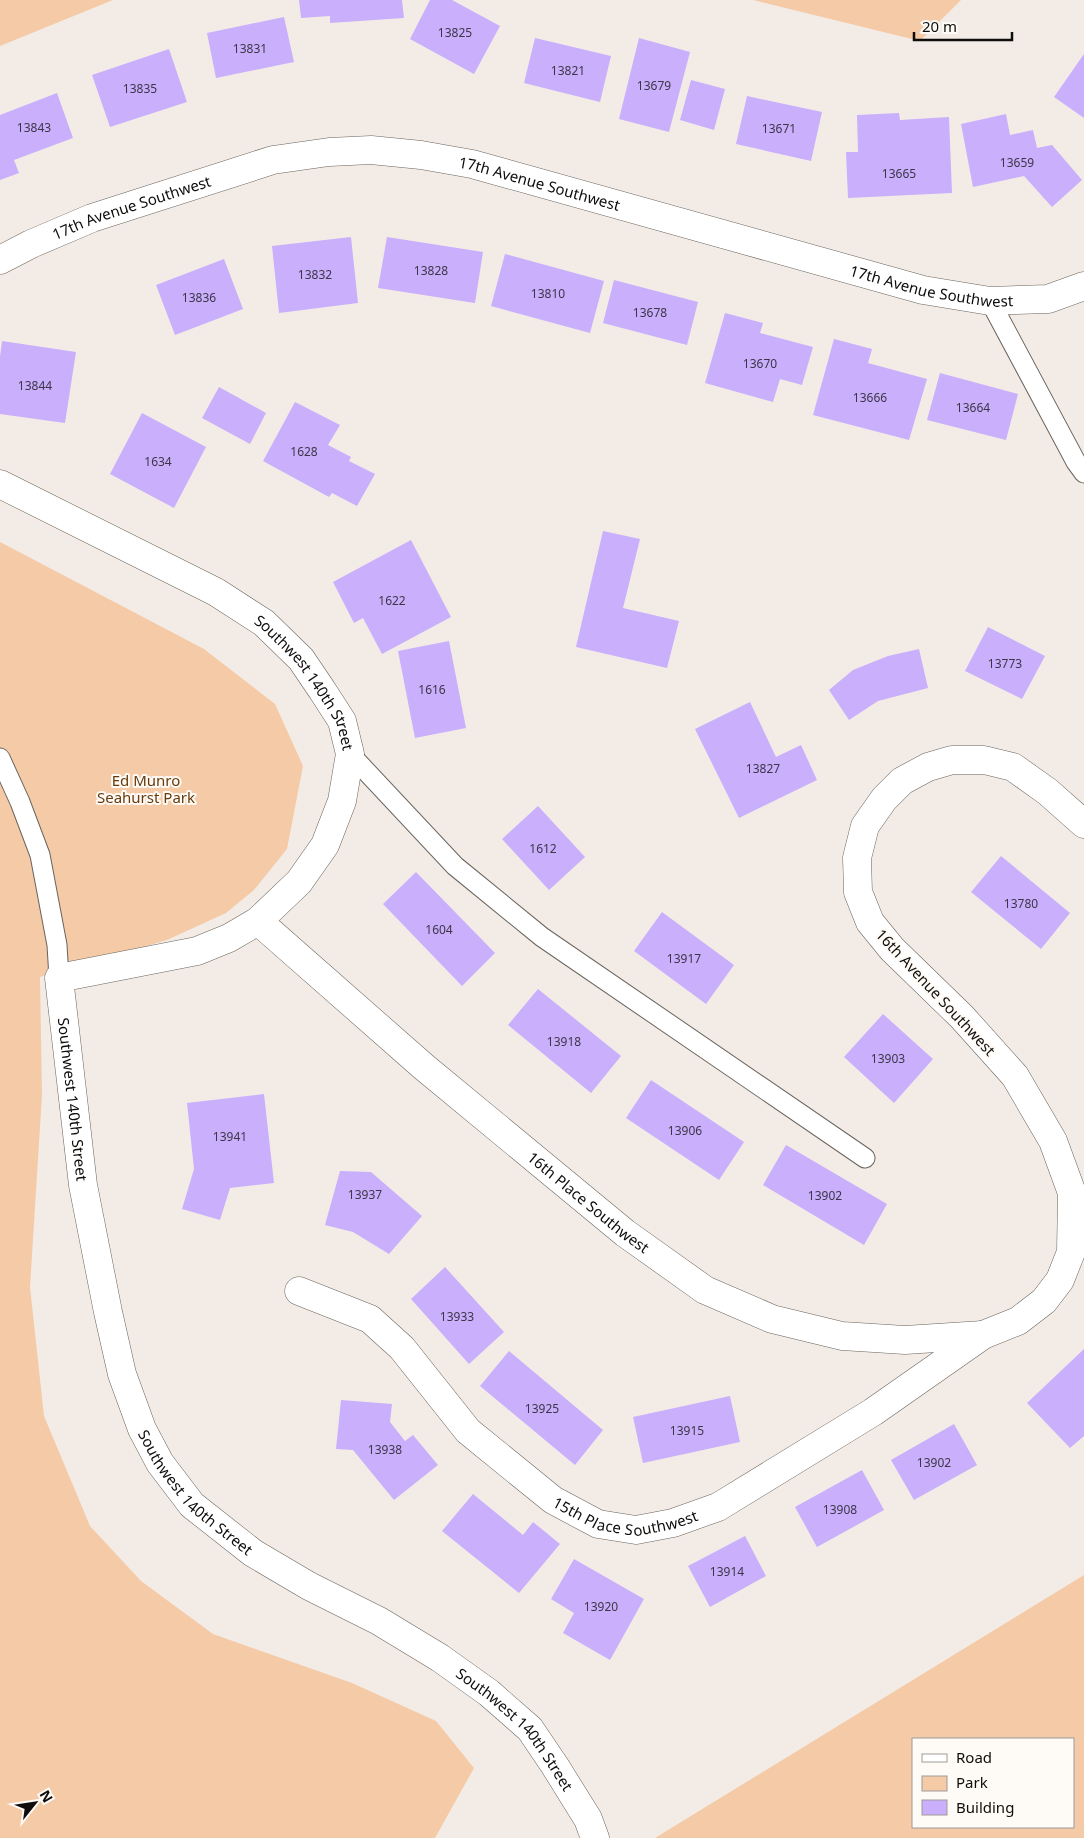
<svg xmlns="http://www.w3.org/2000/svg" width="1084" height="1838" font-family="'Noto Sans',sans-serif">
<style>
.green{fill:#f4caa7;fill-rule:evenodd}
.building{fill:#c9affc}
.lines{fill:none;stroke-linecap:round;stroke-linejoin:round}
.lane-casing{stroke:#6a645e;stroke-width:21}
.street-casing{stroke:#6a645e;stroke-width:29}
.lane{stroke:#fff;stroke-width:19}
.street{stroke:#fff;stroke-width:28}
.labels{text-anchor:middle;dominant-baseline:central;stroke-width:4;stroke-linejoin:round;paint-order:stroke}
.number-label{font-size:12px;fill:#3e3647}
.street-label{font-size:15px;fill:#0f0d0b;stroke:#fefaf6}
.park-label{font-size:15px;fill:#673b0c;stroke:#fefaf6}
</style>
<rect width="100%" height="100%" fill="#f3ece6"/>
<path class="green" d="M 0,0 L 113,0 L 0,46 Z
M 753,0 L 961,0 L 920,41 Z
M 0,542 L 204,649 L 275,704 L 303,766 L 287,849 L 254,890 L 226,913 L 167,940 L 40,977 L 42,1095 L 30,1287 L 44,1416 L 90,1526 L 141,1581 L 213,1634 L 352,1683 L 436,1721 L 474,1768 L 435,1838 L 0,1838 Z
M 1084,1575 L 1084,1838 L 655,1838 ZM 913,1739 L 1073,1739 L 1073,1827 L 913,1827 Z"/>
<path class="building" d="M 299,0 L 402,0 L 404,18 L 330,23 L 330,16 L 301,18 Z
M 430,0 L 452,0 L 500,26 L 474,74 L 410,39 Z
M 284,17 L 294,62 L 216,78 L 207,33 Z
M 535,38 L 611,56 L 600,102 L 524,83 Z
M 639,38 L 690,52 L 669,132 L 619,119 Z
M 169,49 L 187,102 L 110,127 L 92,75 Z
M 1084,54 L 1084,118 L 1054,97 Z
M 691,80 L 725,89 L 714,130 L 680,120 Z
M 57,93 L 73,138 L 14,160 L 19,173 L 0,180 L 0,115 Z
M 747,96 L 822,112 L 811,161 L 736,144 Z
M 899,113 L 900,120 L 949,117 L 952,193 L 848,198 L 846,152 L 858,152 L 857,115 Z
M 1006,114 L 1010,135 L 1033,130 L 1037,148 L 1052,145 L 1082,180 L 1052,207 L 1024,176 L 973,187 L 961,124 Z
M 351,237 L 358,303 L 279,313 L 272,246 Z
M 387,237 L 483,252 L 475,303 L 378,288 Z
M 505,254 L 604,281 L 590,333 L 491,306 Z
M 224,259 L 243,309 L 175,335 L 156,285 Z
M 614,280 L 698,302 L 687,345 L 603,323 Z
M 725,313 L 763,323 L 760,333 L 813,347 L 802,385 L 780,379 L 773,402 L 705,383 Z
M 834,339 L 872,349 L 868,363 L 927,379 L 909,440 L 813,415 Z
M 2,341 L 76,352 L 65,423 L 0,414 L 0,357 Z
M 940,373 L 1018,394 L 1006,440 L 927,420 Z
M 219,387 L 266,413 L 250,444 L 202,418 Z
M 295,402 L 340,425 L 328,445 L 351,457 L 349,461 L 375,474 L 357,506 L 332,493 L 329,497 L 263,461 Z
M 142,413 L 206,447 L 174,508 L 110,474 Z
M 603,531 L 640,539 L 623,608 L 679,621 L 667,668 L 576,647 Z
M 411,540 L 451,617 L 382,654 L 363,618 L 354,623 L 333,582 Z
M 988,627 L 1045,656 L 1022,699 L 965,671 Z
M 449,641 L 466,728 L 415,738 L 398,651 Z
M 919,649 L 928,688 L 878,701 L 849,720 L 829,690 L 853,670 L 888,656 Z
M 750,702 L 776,757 L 801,745 L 817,780 L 739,818 L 695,729 Z
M 538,806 L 585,857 L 549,890 L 502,839 Z
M 1001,856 L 1070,913 L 1041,949 L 971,892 Z
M 416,872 L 495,953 L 462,986 L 383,904 Z
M 662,912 L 734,965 L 706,1004 L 634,951 Z
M 538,989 L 621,1056 L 591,1093 L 508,1025 Z
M 883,1014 L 933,1059 L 894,1103 L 844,1057 Z
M 651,1080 L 744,1142 L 719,1180 L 626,1118 Z
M 264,1094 L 274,1183 L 230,1188 L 220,1220 L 182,1209 L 194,1169 L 187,1103 Z
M 786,1145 L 887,1204 L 864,1245 L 763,1185 Z
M 340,1171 L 371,1172 L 422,1216 L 389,1254 L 353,1232 L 325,1225 Z
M 445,1267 L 504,1332 L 469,1364 L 411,1299 Z
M 1084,1349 L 1084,1436 L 1070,1448 L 1027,1403 Z
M 509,1351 L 603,1430 L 575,1465 L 480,1386 Z
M 730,1396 L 740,1442 L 643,1463 L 633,1417 Z
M 341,1400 L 392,1404 L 390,1422 L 405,1441 L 413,1435 L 438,1465 L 394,1500 L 353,1450 L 336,1449 Z
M 954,1424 L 977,1465 L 914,1500 L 891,1460 Z
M 862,1470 L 884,1510 L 817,1547 L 795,1507 Z
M 473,1494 L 523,1535 L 533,1522 L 560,1544 L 519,1593 L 442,1531 Z
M 745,1536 L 766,1576 L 710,1607 L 688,1566 Z
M 574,1559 L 644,1599 L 610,1660 L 563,1633 L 574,1613 L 551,1599 Z"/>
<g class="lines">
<defs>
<path id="lane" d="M 990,301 L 1076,462 L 1084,473
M 350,754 L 455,866 L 542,937 L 865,1158
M 0,758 L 20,802 L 40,855 L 57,945 L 59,978"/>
<g id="street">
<path id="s1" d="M 0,260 L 31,244 L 92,218 L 273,160 L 329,152 L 371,150 L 421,155 L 472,164 L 923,290 L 990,301 L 1048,299 L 1084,286"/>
<path id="s2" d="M 0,484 L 216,592 L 264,623 L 301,659 L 322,690 L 342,721 L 350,754 L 342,801 L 325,845 L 299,882 L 258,921 L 229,938 L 197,951 L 59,978 L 83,1185 L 108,1312 L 122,1374 L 142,1429 L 160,1463 L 192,1505 L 253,1553 L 309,1586 L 379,1621 L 440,1658 L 489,1693 L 530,1729 L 555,1766 L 588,1819 L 595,1838"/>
<path id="s3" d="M 258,921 L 424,1067 L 625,1233 L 705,1290 L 772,1319 L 842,1336 L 905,1340 L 983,1335"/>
<path id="s4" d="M 299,1291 L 370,1319 L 402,1348 L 468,1431 L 553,1500 L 598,1524 L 636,1530 L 673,1523 L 718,1507 L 873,1412 L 983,1335 L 1018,1321 L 1044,1301 L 1060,1280 L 1071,1252 L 1072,1193 L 1053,1141 L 1015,1076 L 962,1017 L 892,949 L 870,922 L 858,892 L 857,858 L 865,826 L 884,799 L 902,781 L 928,767 L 952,760 L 984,760 L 1013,767 L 1048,792 L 1084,824"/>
</g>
</defs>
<use href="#lane" class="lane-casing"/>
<use href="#street" class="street-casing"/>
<use href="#lane" class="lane"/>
<use href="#street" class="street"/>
</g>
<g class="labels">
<g class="number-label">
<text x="455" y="32">13825</text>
<text x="250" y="48">13831</text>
<text x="568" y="70">13821</text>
<text x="654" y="85">13679</text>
<text x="140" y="88">13835</text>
<text x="34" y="127">13843</text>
<text x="779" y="128">13671</text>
<text x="1017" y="162">13659</text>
<text x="899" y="173">13665</text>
<text x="431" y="270">13828</text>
<text x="315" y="274">13832</text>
<text x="548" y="293">13810</text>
<text x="199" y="297">13836</text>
<text x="650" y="312">13678</text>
<text x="760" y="363">13670</text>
<text x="35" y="385">13844</text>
<text x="870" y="397">13666</text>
<text x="973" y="407">13664</text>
<text x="304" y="451">1628</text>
<text x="158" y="461">1634</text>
<text x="392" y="600">1622</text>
<text x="1005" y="663">13773</text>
<text x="432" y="689">1616</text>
<text x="763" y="768">13827</text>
<text x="543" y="848">1612</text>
<text x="1021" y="903">13780</text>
<text x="439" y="929">1604</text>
<text x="684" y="958">13917</text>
<text x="564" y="1041">13918</text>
<text x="888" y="1058">13903</text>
<text x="685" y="1130">13906</text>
<text x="230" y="1136">13941</text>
<text x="365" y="1194">13937</text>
<text x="825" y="1195">13902</text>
<text x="457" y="1316">13933</text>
<text x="542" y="1408">13925</text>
<text x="687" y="1430">13915</text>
<text x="385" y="1449">13938</text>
<text x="934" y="1462">13902</text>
<text x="840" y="1509">13908</text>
<text x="727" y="1571">13914</text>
<text x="601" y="1606">13920</text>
</g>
<g class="street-label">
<text stroke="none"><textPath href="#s1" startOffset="562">17th Avenue Southwest</textPath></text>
<text stroke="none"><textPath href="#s1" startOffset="142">17th Avenue Southwest</textPath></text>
<text stroke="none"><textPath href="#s1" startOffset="968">17th Avenue Southwest</textPath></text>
<text stroke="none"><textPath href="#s2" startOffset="372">Southwest 140th Street</textPath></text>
<text transform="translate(936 992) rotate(47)">16th Avenue Southwest</text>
<text stroke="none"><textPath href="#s2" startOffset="986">Southwest 140th Street</textPath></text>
<text stroke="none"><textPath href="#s3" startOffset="434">16th Place Southwest</textPath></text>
<text stroke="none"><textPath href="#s2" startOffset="1408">Southwest 140th Street</textPath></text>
<text stroke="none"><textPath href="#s4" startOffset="412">15th Place Southwest</textPath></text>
<text stroke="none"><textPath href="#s2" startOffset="1812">Southwest 140th Street</textPath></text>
</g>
<g class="park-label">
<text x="146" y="780">Ed Munro<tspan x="146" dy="17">Seahurst Park</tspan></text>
</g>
</g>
<rect x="912" y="1738" width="162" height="90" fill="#fefaf6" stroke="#9e9b98"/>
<rect x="922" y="1754" width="25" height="8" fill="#ffffff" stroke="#9e9b98"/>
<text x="956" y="1763" font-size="15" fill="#0f0d0b">Road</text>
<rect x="922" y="1776" width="25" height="15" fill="#f4caa7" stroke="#9e9b98"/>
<text x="956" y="1788" font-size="15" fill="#0f0d0b">Park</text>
<rect x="922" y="1800" width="25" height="15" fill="#c9affc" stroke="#9e9b98"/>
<text x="956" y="1813" font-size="15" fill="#0f0d0b">Building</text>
<g transform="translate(35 1803) rotate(60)" stroke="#fefaf6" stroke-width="4" paint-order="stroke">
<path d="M0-4L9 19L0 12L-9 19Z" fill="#0f0d0b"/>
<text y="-8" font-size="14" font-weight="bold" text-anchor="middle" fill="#0f0d0b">N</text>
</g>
<path d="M914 32v8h98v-8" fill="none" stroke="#0f0d0b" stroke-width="2.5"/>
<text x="922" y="32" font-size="15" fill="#0f0d0b" stroke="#fefaf6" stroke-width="4" paint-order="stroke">20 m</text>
</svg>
